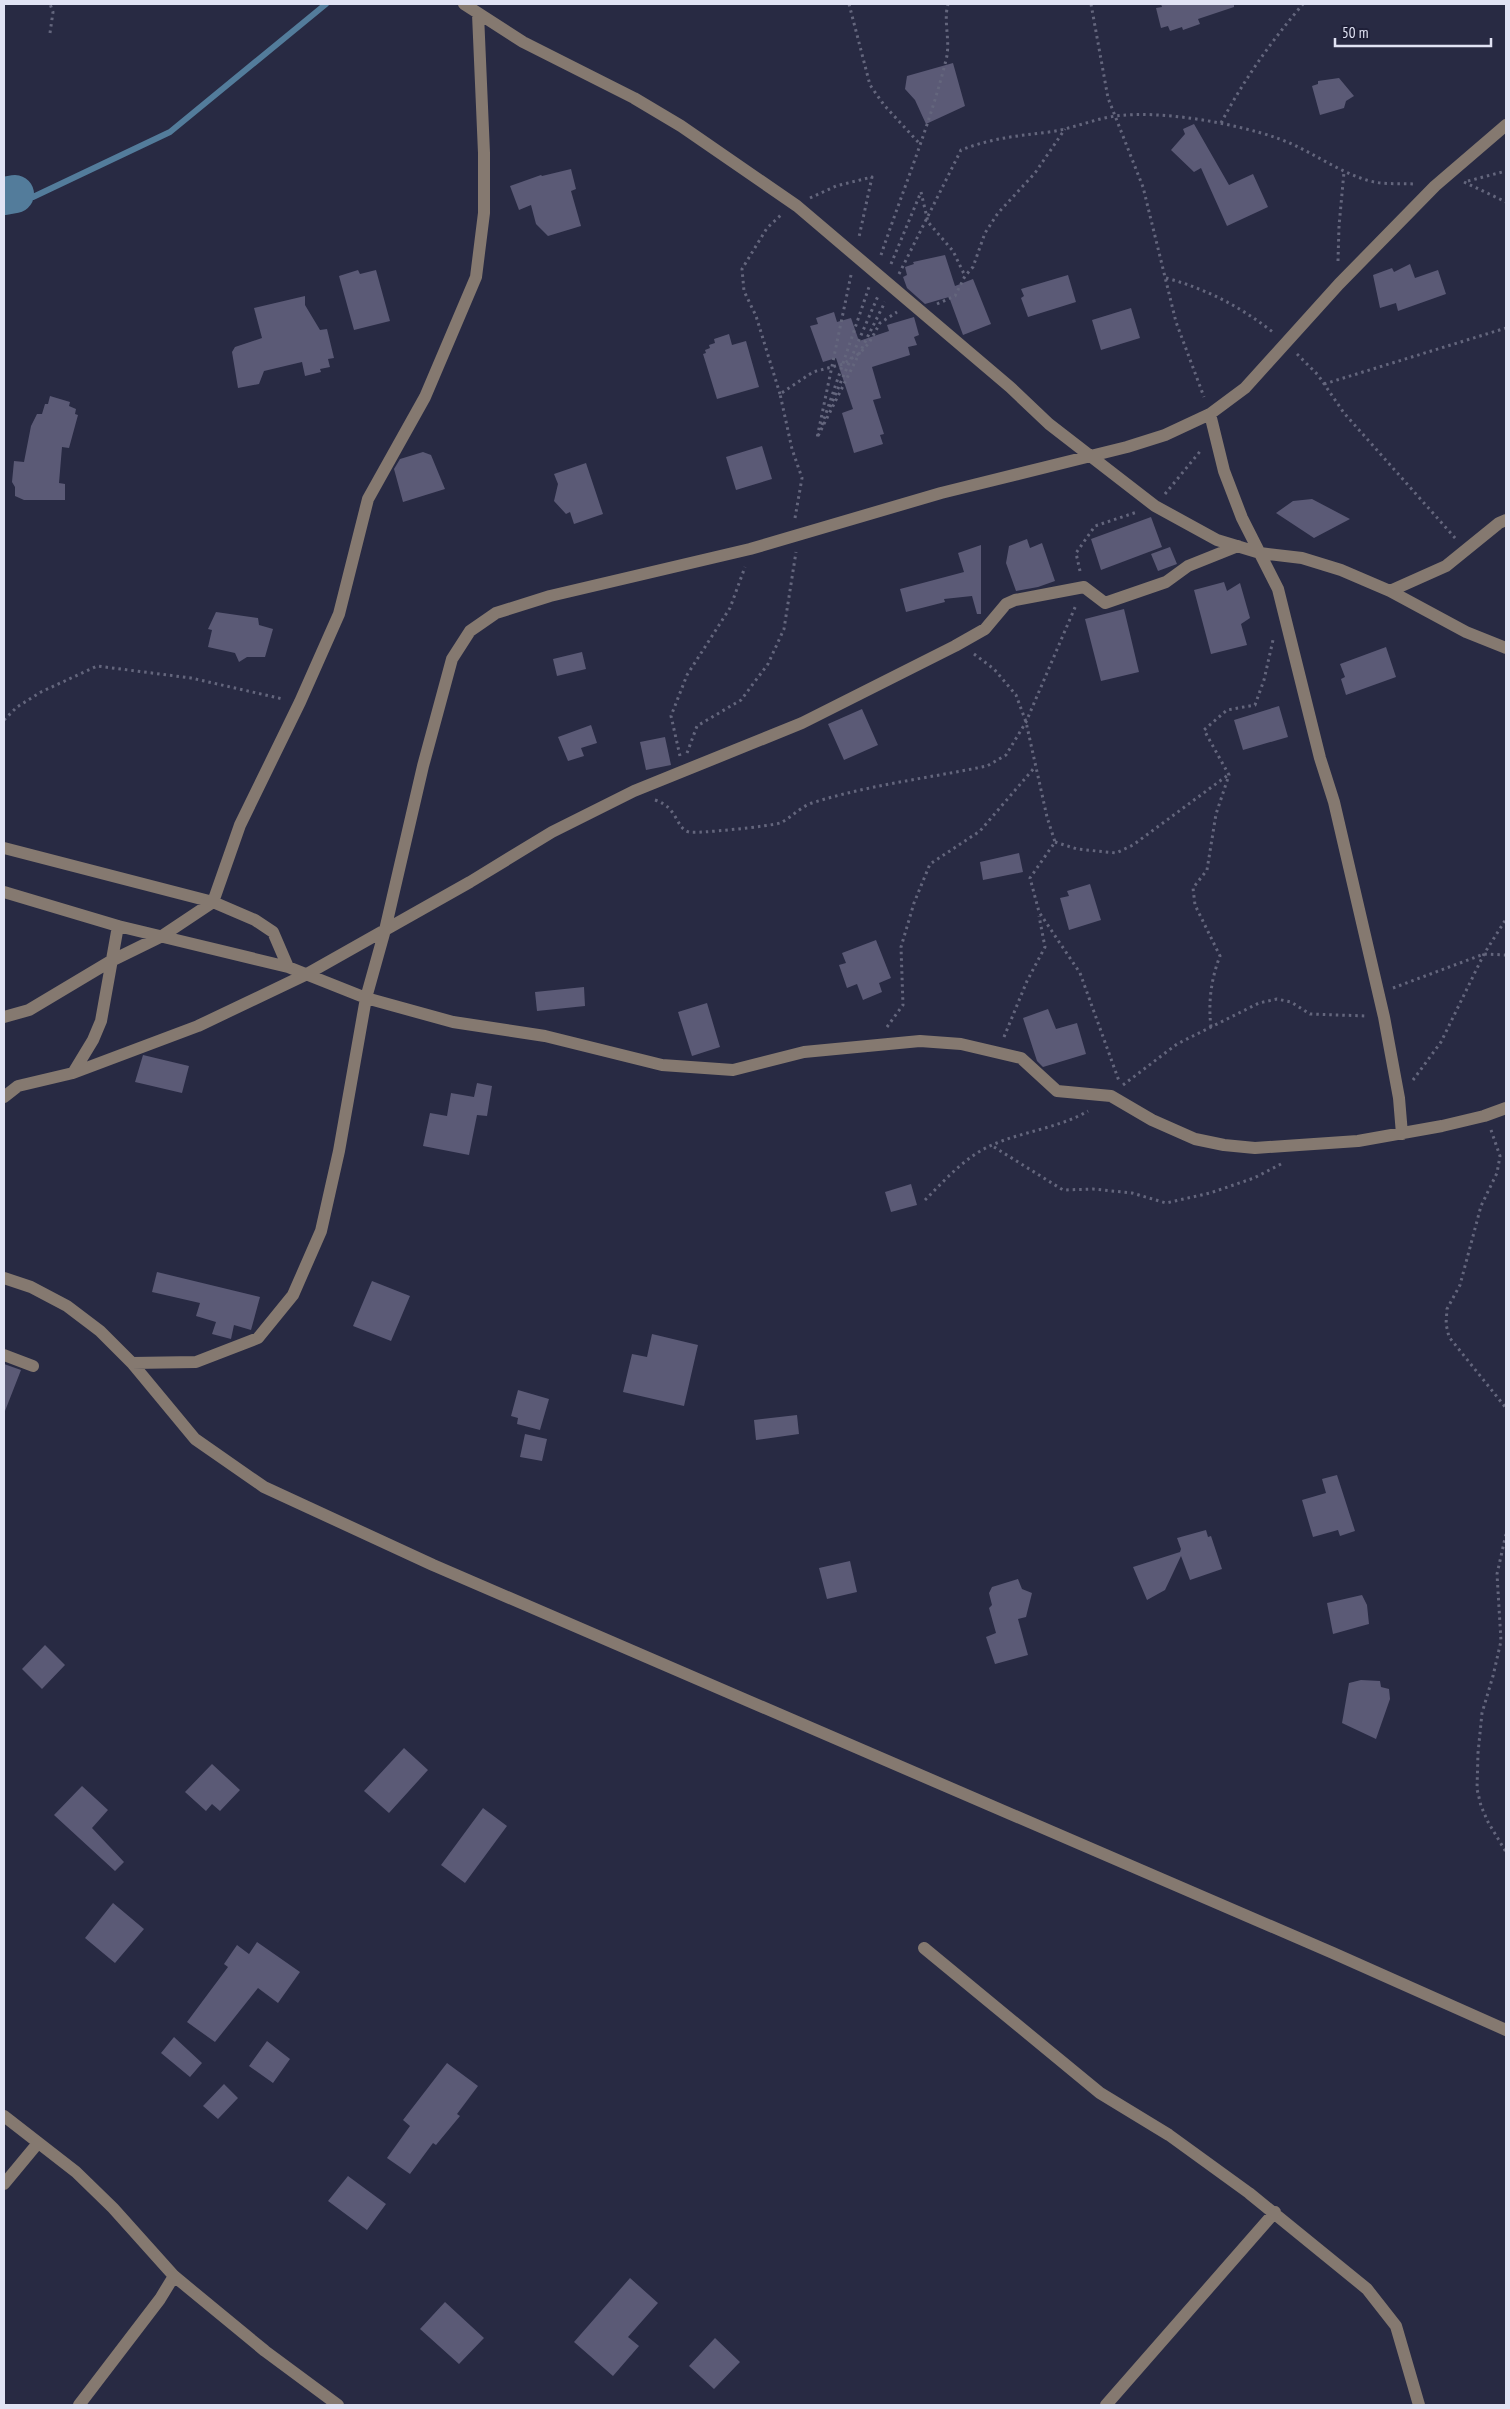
<svg xmlns="http://www.w3.org/2000/svg" width="1510" height="2409" font-family="'PT Sans Narrow',sans-serif">
<style>
.lines{fill:none;stroke-linecap:round;stroke-linejoin:round}
.stream{stroke:#537c9b;stroke-width:6}
.river{stroke:#537c9b;stroke-width:38}
.building{fill:#5b5a76}
.path{stroke:#64667d;stroke-width:3;stroke-dasharray:2.5 4;stroke-linecap:butt}
.minor{stroke:#857970;stroke-width:12}
</style>
<rect width="100%" height="100%" fill="#282a43"/>
<g class="lines">
<path class="stream" d="M 4,191 L 33,197 L 170,132 L 326,4"/>
<path class="river" d="M 4,196 L 15,194"/>
</g>
<path class="building" d="M 1161,4 L 1234,4 L 1234,7 L 1198,19 L 1200,24 L 1183,30 L 1182,27 L 1170,31 L 1168,26 L 1161,28 L 1156,8 L 1162,7 Z
M 953,63 L 965,106 L 926,124 L 915,100 L 905,89 L 907,76 Z
M 1339,78 L 1354,96 L 1346,101 L 1344,108 L 1320,115 L 1312,86 L 1318,84 L 1318,81 Z
M 1194,124 L 1229,185 L 1253,174 L 1268,207 L 1227,226 L 1201,168 L 1194,172 L 1171,150 L 1185,134 L 1183,129 Z
M 571,169 L 576,189 L 571,191 L 581,226 L 548,236 L 536,224 L 531,205 L 519,210 L 510,186 L 541,175 L 542,176 Z
M 945,255 L 955,286 L 973,279 L 991,324 L 963,335 L 949,297 L 925,304 L 907,288 L 903,277 L 907,275 L 905,267 L 914,264 L 913,262 Z
M 1410,264 L 1415,278 L 1438,270 L 1446,294 L 1398,311 L 1396,303 L 1380,308 L 1373,275 L 1392,268 L 1394,272 Z
M 358,270 L 360,274 L 376,270 L 390,321 L 354,330 L 339,276 Z
M 1068,275 L 1076,302 L 1028,317 L 1021,298 L 1024,296 L 1021,289 Z
M 305,296 L 305,305 L 320,330 L 327,329 L 334,358 L 328,359 L 330,367 L 320,369 L 321,372 L 305,376 L 302,362 L 264,371 L 259,384 L 238,388 L 232,352 L 235,347 L 262,338 L 254,308 Z
M 1131,308 L 1140,338 L 1101,350 L 1092,320 Z
M 834,312 L 837,322 L 851,318 L 859,341 L 889,331 L 887,325 L 914,317 L 919,335 L 914,337 L 917,345 L 908,347 L 910,355 L 872,367 L 881,398 L 873,400 L 884,434 L 880,435 L 883,444 L 854,453 L 842,413 L 853,409 L 836,358 L 823,362 L 810,326 L 818,324 L 816,318 Z
M 729,334 L 732,345 L 746,341 L 759,387 L 717,399 L 703,354 L 706,353 L 705,350 L 710,348 L 709,345 L 715,343 L 714,339 Z
M 50,396 L 70,402 L 69,406 L 76,409 L 75,414 L 78,415 L 69,448 L 62,447 L 59,483 L 65,484 L 65,500 L 24,500 L 15,496 L 15,487 L 12,482 L 14,461 L 24,462 L 31,426 L 37,414 L 42,414 L 45,404 L 48,404 Z
M 762,446 L 772,479 L 736,490 L 726,457 Z
M 423,452 L 431,455 L 445,489 L 403,502 L 394,469 L 400,459 Z
M 586,463 L 603,514 L 574,524 L 570,512 L 566,514 L 554,501 L 558,484 L 554,474 Z
M 1312,499 L 1350,519 L 1314,538 L 1276,513 L 1293,501 Z
M 1151,517 L 1162,547 L 1101,570 L 1091,539 Z
M 1027,539 L 1030,548 L 1042,543 L 1055,581 L 1038,587 L 1016,591 L 1006,563 L 1009,546 Z
M 981,545 L 981,614 L 977,614 L 972,596 L 944,599 L 945,602 L 906,612 L 900,589 L 964,572 L 958,553 Z
M 1170,547 L 1177,564 L 1158,571 L 1151,554 Z
M 1224,582 L 1227,591 L 1240,583 L 1250,618 L 1241,624 L 1247,645 L 1211,654 L 1194,590 Z
M 1124,609 L 1139,672 L 1101,681 L 1085,619 Z
M 216,612 L 258,618 L 259,625 L 273,629 L 265,657 L 247,657 L 239,662 L 235,653 L 208,647 L 212,630 L 208,629 Z
M 1386,647 L 1396,677 L 1346,695 L 1341,679 L 1345,677 L 1340,664 Z
M 582,652 L 586,669 L 557,676 L 553,659 Z
M 1279,706 L 1288,737 L 1243,750 L 1234,720 Z
M 862,709 L 878,745 L 844,760 L 828,724 Z
M 591,725 L 597,743 L 581,748 L 584,756 L 568,761 L 558,737 Z
M 665,737 L 671,765 L 646,770 L 640,742 Z
M 1019,853 L 1023,872 L 983,880 L 980,862 Z
M 1090,884 L 1101,920 L 1069,930 L 1060,898 L 1069,896 L 1067,891 Z
M 876,940 L 891,978 L 879,983 L 882,992 L 863,1000 L 857,984 L 847,988 L 839,965 L 846,963 L 842,953 Z
M 584,987 L 585,1006 L 537,1011 L 535,992 Z
M 707,1003 L 720,1047 L 692,1056 L 678,1012 Z
M 1048,1009 L 1056,1029 L 1077,1023 L 1086,1054 L 1043,1067 L 1037,1061 L 1023,1018 Z
M 143,1055 L 189,1066 L 182,1093 L 135,1082 Z
M 477,1083 L 492,1086 L 487,1116 L 477,1115 L 469,1155 L 423,1146 L 430,1113 L 447,1116 L 451,1093 L 474,1097 Z
M 911,1184 L 917,1205 L 891,1212 L 885,1192 Z
M 157,1272 L 260,1297 L 251,1330 L 234,1325 L 231,1339 L 212,1334 L 216,1322 L 196,1316 L 200,1303 L 152,1292 Z
M 372,1281 L 410,1296 L 391,1341 L 353,1326 Z
M 652,1334 L 698,1345 L 684,1406 L 623,1392 L 632,1354 L 647,1357 Z
M 4,1364 L 21,1370 L 5,1411 L 4,1411 Z
M 518,1390 L 549,1399 L 540,1430 L 517,1424 L 518,1418 L 511,1416 Z
M 797,1415 L 799,1434 L 756,1440 L 754,1420 Z
M 525,1434 L 547,1439 L 542,1461 L 520,1457 Z
M 1337,1475 L 1355,1531 L 1340,1536 L 1338,1530 L 1313,1537 L 1302,1500 L 1326,1493 L 1322,1479 Z
M 1206,1530 L 1208,1537 L 1211,1536 L 1222,1569 L 1190,1580 L 1181,1556 L 1165,1590 L 1147,1600 L 1133,1567 L 1180,1552 L 1181,1549 L 1177,1538 Z
M 850,1561 L 857,1592 L 827,1599 L 819,1568 Z
M 1018,1579 L 1022,1589 L 1032,1593 L 1026,1617 L 1018,1619 L 1028,1655 L 995,1664 L 986,1637 L 996,1633 L 989,1608 L 992,1605 L 989,1593 L 992,1587 Z
M 1362,1595 L 1367,1605 L 1369,1624 L 1333,1634 L 1327,1603 Z
M 45,1645 L 65,1665 L 42,1689 L 22,1669 Z
M 1361,1680 L 1380,1681 L 1381,1687 L 1389,1689 L 1390,1699 L 1376,1739 L 1342,1723 L 1349,1683 Z
M 404,1748 L 428,1770 L 389,1813 L 364,1791 Z
M 212,1764 L 240,1790 L 220,1811 L 212,1804 L 206,1811 L 185,1792 Z
M 82,1786 L 108,1810 L 92,1828 L 124,1862 L 115,1871 L 54,1815 Z
M 483,1808 L 507,1826 L 465,1883 L 441,1865 Z
M 113,1903 L 144,1929 L 115,1963 L 85,1938 Z
M 257,1942 L 300,1972 L 278,2003 L 258,1988 L 215,2042 L 187,2022 L 228,1967 L 224,1964 L 237,1945 L 249,1954 Z
M 174,2037 L 202,2063 L 190,2077 L 161,2053 Z
M 267,2041 L 290,2059 L 273,2083 L 249,2066 Z
M 447,2063 L 478,2086 L 457,2114 L 460,2116 L 436,2145 L 433,2143 L 410,2174 L 387,2158 L 410,2126 L 403,2120 Z
M 224,2084 L 238,2098 L 218,2119 L 203,2106 Z
M 348,2176 L 386,2204 L 367,2230 L 328,2201 Z
M 630,2278 L 658,2303 L 628,2337 L 639,2346 L 613,2376 L 574,2342 Z
M 445,2302 L 484,2338 L 459,2364 L 420,2329 Z
M 715,2338 L 740,2362 L 714,2389 L 689,2366 Z"/>
<g class="lines">
<path class="path" d="M 849,4 L 870,85 L 884,105 L 919,143
M 1091,4 L 1108,98 L 1143,187 L 1176,322 L 1204,397
M 50,33 L 53,12 L 50,4
M 1221,123 C 1245,78 1270,43 1303,4
M 1468,181 L 1506,171
M 1464,182 L 1506,202
M 810,198 L 836,186 L 872,177 L 859,237
M 881,255 C 902,192 930,125 946,60 C 951,41 943,22 948,4
M 1338,261 L 1339,226 L 1344,172
M 891,264 L 921,192 L 928,222 L 953,251 L 965,276
M 899,274 L 961,150 C 992,138 1017,136 1049,132 C 1072,129 1093,119 1116,116 C 1162,110 1233,123 1277,138 C 1309,149 1337,172 1370,181 C 1385,185 1400,183 1415,184
M 851,275 L 817,438 L 885,302
M 1166,278 C 1207,289 1241,307 1274,333
M 937,304 L 955,296 L 965,276 L 973,267 L 985,233 L 998,213 L 1035,173 L 1065,129
M 1297,354 L 1318,375 L 1344,413 L 1456,539
M 1324,384 L 1506,328
M 780,394 L 756,316 L 744,291 L 742,269 L 767,228 L 781,215
M 830,407 L 878,296
M 822,425 L 869,287
M 1165,494 L 1202,449
M 795,518 L 802,478 L 792,449 L 780,394 L 813,372 L 843,364 L 860,353 L 869,343 L 880,323 L 897,312
M 1080,571 L 1076,553 L 1095,526 L 1137,512
M 974,654 L 994,669 L 1016,695 L 1026,722 L 1047,817 L 1055,842 L 1030,878 L 1039,912 L 1080,973 L 1119,1081
M 4,720 L 17,707 L 41,692 L 97,666 L 191,678 L 283,699
M 687,753 L 697,726 L 741,700 L 768,664 L 784,629 L 796,552
M 680,756 L 671,716 L 687,675 L 730,608 L 745,567
M 655,800 C 679,808 675,828 689,832 C 696,834 772,826 780,823 C 791,818 800,807 812,803 C 868,785 929,778 987,766 L 1006,755 L 1026,722 L 1076,605
M 1055,842 L 1077,849 L 1116,853 L 1133,845 L 1228,775
M 1393,988 L 1484,954 L 1506,955
M 887,1027 L 903,1005 L 901,947 L 914,903 L 930,864 L 980,831 L 1035,767
M 1211,1027 C 1208,1003 1211,979 1220,956 L 1195,905 L 1193,888 L 1207,870 L 1216,814 L 1229,775 L 1204,730 L 1227,710 L 1255,705 L 1264,680 L 1273,640
M 1004,1037 L 1027,981 L 1045,947 L 1039,916
M 1413,1080 L 1441,1042 L 1484,954 L 1506,919
M 1123,1085 L 1177,1044 L 1259,1003 L 1277,999 L 1291,1002 L 1310,1014 L 1367,1016
M 1491,1130 L 1500,1156 L 1497,1173 L 1481,1206 L 1460,1285 L 1447,1309 L 1446,1324 L 1449,1337 L 1506,1408
M 994,1147 L 1063,1190 L 1093,1189 L 1132,1193 L 1166,1203 L 1210,1193 L 1254,1178 L 1281,1164
M 925,1200 C 941,1184 957,1166 977,1153 C 1010,1132 1054,1131 1088,1111
M 1506,1534 L 1497,1574 L 1501,1641 L 1493,1676 L 1482,1713 L 1478,1753 L 1477,1789 L 1481,1806 L 1488,1822 L 1506,1852"/>
<path class="minor" d="M 464,4 L 523,42 L 634,98 L 681,126 L 797,206 L 1010,387 L 1049,424 L 1155,506 L 1217,540 L 1260,553 L 1302,558 L 1341,570 L 1390,591 L 1466,632 L 1506,648
M 1210,414 L 1224,471 L 1242,518 L 1278,589 L 1320,758 L 1334,802 L 1384,1017 L 1399,1098 L 1402,1134
M 1390,591 L 1446,566 L 1499,523 L 1506,520
M 4,848 L 213,902 L 255,920 L 273,932 L 288,967
M 4,892 L 118,926 L 288,967 L 366,998 L 453,1022 L 545,1036 L 662,1065 L 733,1070 L 804,1052 L 920,1041 L 961,1044 L 1021,1058 L 1057,1091 L 1111,1096 L 1152,1120 L 1195,1139 L 1224,1145 L 1255,1148 L 1358,1141 L 1442,1126 L 1484,1116 L 1506,1108
M 4,1017 L 29,1010 L 111,961 L 162,936 L 213,902 L 240,825 L 300,702 L 339,614 L 368,499 L 425,397 L 476,277 L 484,213 L 484,153 L 478,14
M 73,1073 L 93,1040 L 101,1021 L 118,926
M 4,1097 L 18,1086 L 73,1073 L 198,1026 L 307,974 L 470,882 L 552,832 L 634,791 L 802,723 L 955,646 L 985,629 L 1006,604 L 1015,600 L 1084,587 L 1105,603 L 1166,582 L 1188,566 L 1238,546
M 4,1278 L 31,1287 L 67,1306 L 100,1331 L 132,1363 L 195,1439 L 264,1487 L 433,1565 L 1333,1953 L 1506,2030
M 4,1355 L 33,1366
M 132,1363 L 196,1362 L 258,1338 L 293,1295 L 321,1231 L 339,1151 L 366,998 L 385,930 L 423,766 L 452,659 L 470,631 L 496,613 L 550,596 L 750,549 L 941,493 L 1127,447 L 1165,435 L 1210,414 L 1245,388 L 1339,284 L 1435,186 L 1506,125
M 924,1948 L 1100,2093 L 1169,2135 L 1249,2193 L 1367,2289 L 1396,2326 L 1419,2405
M 4,2116 L 76,2172 L 113,2208 L 174,2276 L 265,2351 L 338,2405
M 4,2184 L 38,2143
M 79,2405 L 160,2299 L 174,2276
M 1106,2405 L 1275,2212"/>
</g>
<rect width="1510" height="2409" fill="none" stroke="#e1e3f4" stroke-width="10"/>
<path d="M1335 38v8h156v-8" fill="none" stroke="#e1e3f4" stroke-width="2.5"/>
<text x="1342" y="38" font-size="15" fill="#e1e3f4" stroke="#1f2038" stroke-width="4" paint-order="stroke">50 m</text>
</svg>
